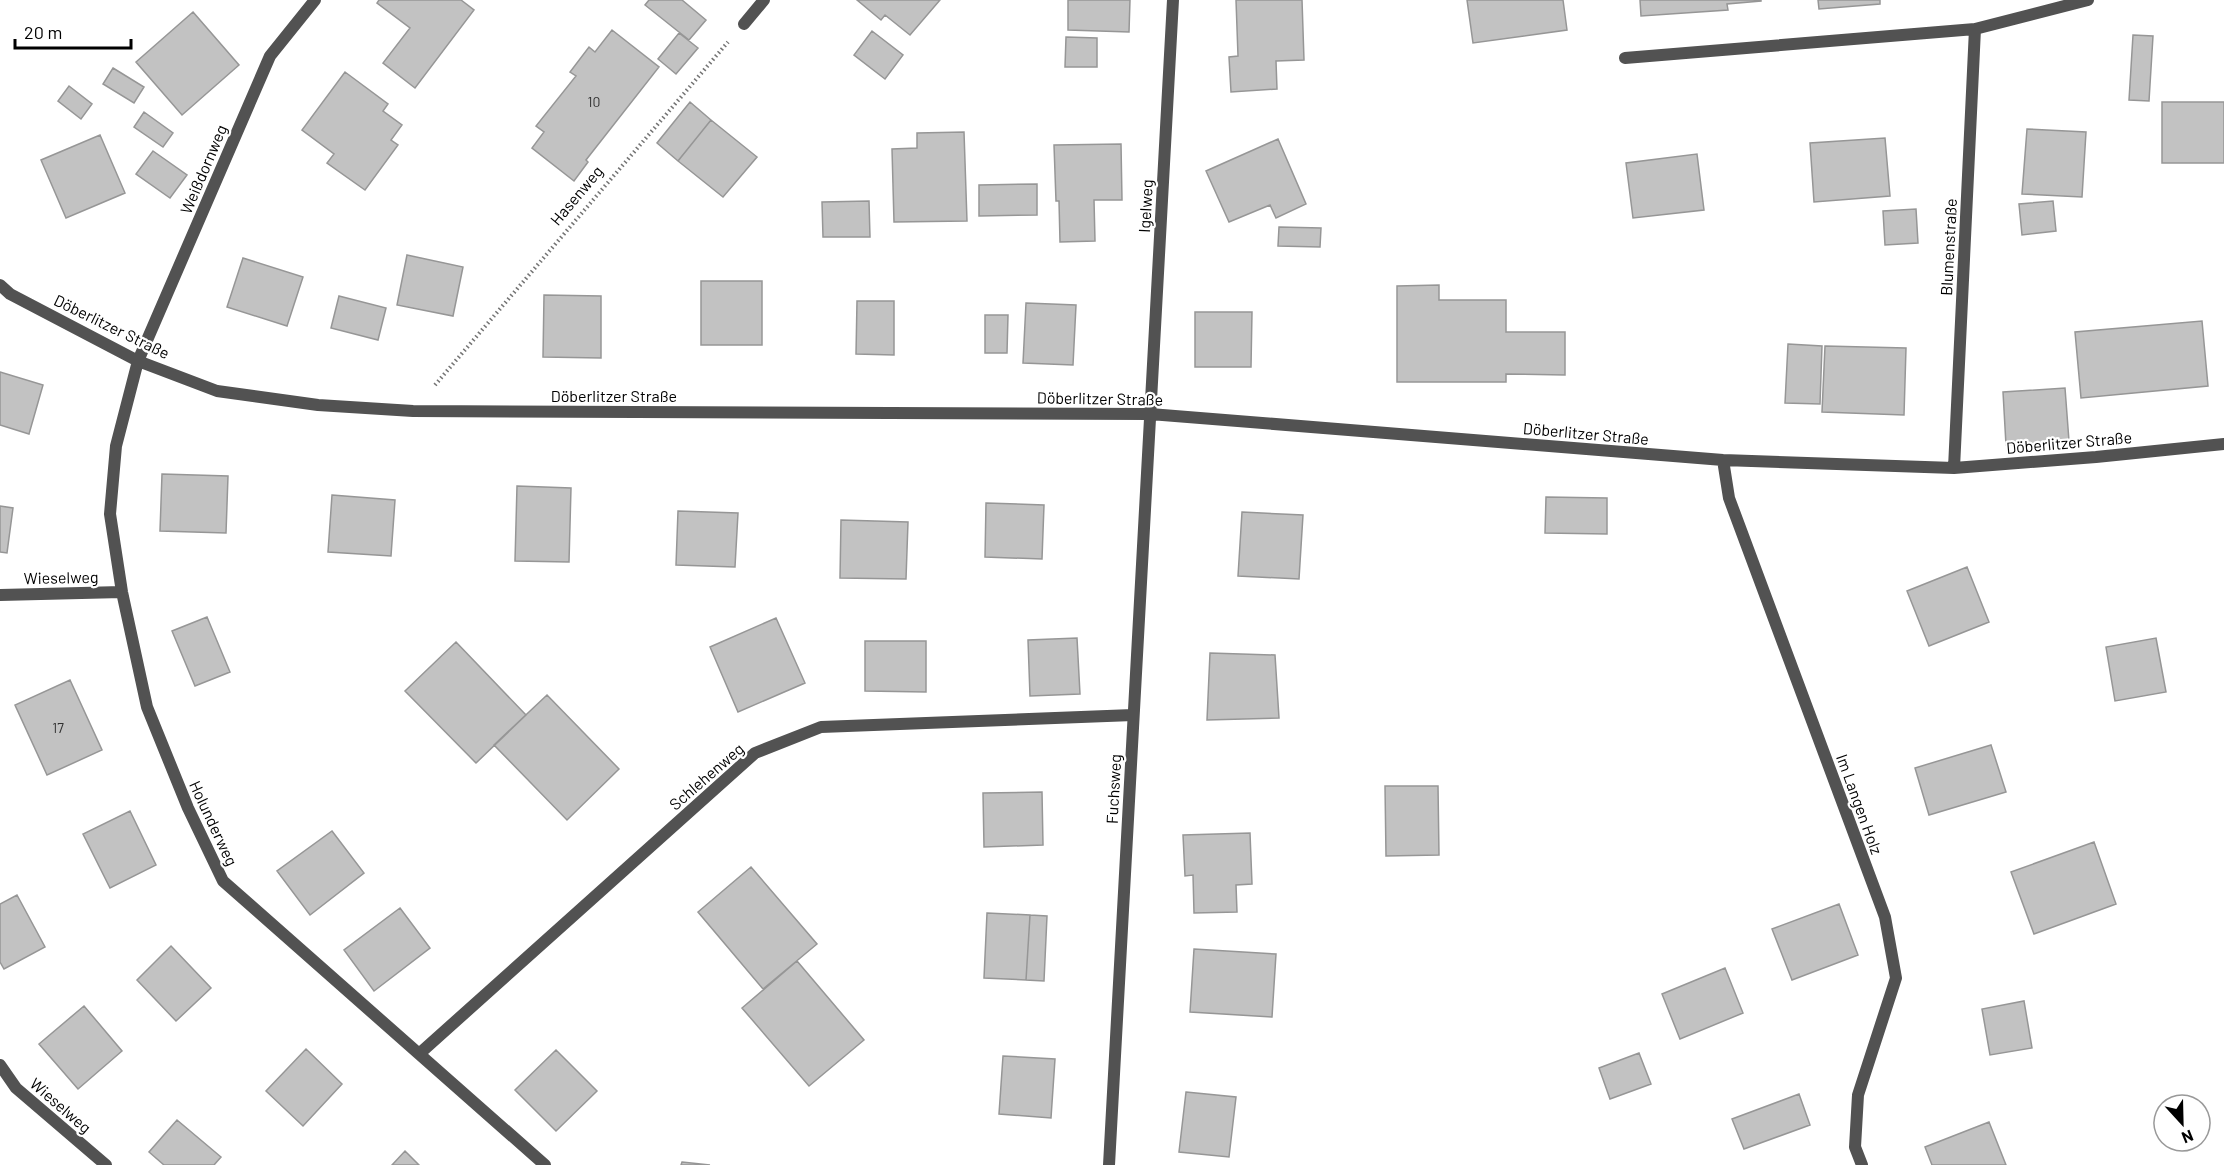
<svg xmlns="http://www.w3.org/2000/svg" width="2224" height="1165" font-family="Barlow,sans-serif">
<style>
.building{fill:#c2c2c2;stroke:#969696;stroke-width:1.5}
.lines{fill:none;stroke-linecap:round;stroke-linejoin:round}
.path{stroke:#747474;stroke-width:4;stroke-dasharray:1.5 3;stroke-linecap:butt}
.minor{stroke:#525252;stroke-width:12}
.labels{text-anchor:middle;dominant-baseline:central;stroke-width:4.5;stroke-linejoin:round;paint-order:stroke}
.number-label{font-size:14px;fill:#303030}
.street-label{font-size:16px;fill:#000;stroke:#fff}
</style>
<rect width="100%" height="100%" fill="#fff"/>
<path class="building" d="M 379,0 L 461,0 L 474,10 L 415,88 L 383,63 L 410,28 L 377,3 Z
M 649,0 L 682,0 L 706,20 L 689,40 L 645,5 Z
M 857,0 L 940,0 L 910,35 L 885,15 L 881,20 Z
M 1068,0 L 1130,0 L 1129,32 L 1068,30 Z
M 1236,0 L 1302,0 L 1304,60 L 1276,61 L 1277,89 L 1231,92 L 1229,57 L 1238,56 Z
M 1467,0 L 1563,0 L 1567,30 L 1473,43 Z
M 1640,0 L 1761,0 L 1761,1 L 1727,4 L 1728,10 L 1641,16 Z
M 1818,0 L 1880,0 L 1880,4 L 1819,9 Z
M 193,12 L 239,65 L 182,115 L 136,62 Z
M 612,30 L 659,67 L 586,160 L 588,162 L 574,181 L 532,148 L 544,132 L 536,126 L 576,76 L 570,72 L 589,47 L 595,52 Z
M 872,31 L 903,55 L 885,79 L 854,55 Z
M 679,33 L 698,48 L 676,74 L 658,59 Z
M 2133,35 L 2153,36 L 2149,101 L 2129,100 Z
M 1066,37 L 1097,38 L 1097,67 L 1065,67 Z
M 113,68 L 144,87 L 134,103 L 103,84 Z
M 345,72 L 388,104 L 383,111 L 402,125 L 391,140 L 398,145 L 365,190 L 327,163 L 334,154 L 302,130 Z
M 69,86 L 92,104 L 81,119 L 58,101 Z
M 690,102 L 711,120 L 678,161 L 657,143 Z
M 2162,102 L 2224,102 L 2224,163 L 2162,163 Z
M 144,112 L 173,133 L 163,147 L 134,127 Z
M 711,120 L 757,157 L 723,197 L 678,161 Z
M 2027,129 L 2086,132 L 2082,197 L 2022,194 Z
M 964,132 L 967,221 L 894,222 L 892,149 L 917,148 L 917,133 Z
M 100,135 L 125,193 L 66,218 L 41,160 Z
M 1885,138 L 1890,196 L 1814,202 L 1810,143 Z
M 1278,139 L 1306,204 L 1276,218 L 1270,205 L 1229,222 L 1206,171 Z
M 1121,144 L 1122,200 L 1094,200 L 1095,241 L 1060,242 L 1059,201 L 1056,201 L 1054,145 Z
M 153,151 L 187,175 L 170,198 L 136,174 Z
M 1697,154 L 1704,210 L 1633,218 L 1626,163 Z
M 1037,184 L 1037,215 L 979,216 L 979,185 Z
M 869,201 L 870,237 L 823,237 L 822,202 Z
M 2053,201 L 2056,231 L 2022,235 L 2019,204 Z
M 1916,209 L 1918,243 L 1885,245 L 1883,211 Z
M 1279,227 L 1321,228 L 1320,247 L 1278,246 Z
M 407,255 L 463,267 L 453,316 L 397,305 Z
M 243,258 L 303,277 L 287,326 L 227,307 Z
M 701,281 L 762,281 L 762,345 L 701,345 Z
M 1439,285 L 1439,300 L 1506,300 L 1506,332 L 1565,332 L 1565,375 L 1506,374 L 1506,382 L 1397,382 L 1397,286 Z
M 544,295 L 601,296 L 601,358 L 543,357 Z
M 339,296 L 386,308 L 378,340 L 331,328 Z
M 857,301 L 894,301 L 894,355 L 856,354 Z
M 1026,303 L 1076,305 L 1073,365 L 1023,363 Z
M 1195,312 L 1252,312 L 1251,367 L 1195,367 Z
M 985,315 L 1008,315 L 1007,353 L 985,353 Z
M 2202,321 L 2208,386 L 2081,398 L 2075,332 Z
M 1788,344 L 1822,346 L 1820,404 L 1785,403 Z
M 1825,346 L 1906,348 L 1904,415 L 1822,412 Z
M 0,372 L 43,385 L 29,434 L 0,425 Z
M 2065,388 L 2069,441 L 2006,445 L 2003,392 Z
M 162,474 L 228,476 L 226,533 L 160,531 Z
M 517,486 L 571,488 L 569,562 L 515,561 Z
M 332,495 L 395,500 L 391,556 L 328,552 Z
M 1546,497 L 1607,498 L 1607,534 L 1545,533 Z
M 986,503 L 1044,505 L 1042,559 L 985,557 Z
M 0,506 L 13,508 L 7,553 L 0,552 Z
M 678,511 L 738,513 L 735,567 L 676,565 Z
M 1242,512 L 1303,515 L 1299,579 L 1238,576 Z
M 841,520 L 908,522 L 906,579 L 840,578 Z
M 1967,567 L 1989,622 L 1929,646 L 1907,591 Z
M 207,617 L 230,672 L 195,686 L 172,631 Z
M 776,618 L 805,683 L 738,712 L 710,647 Z
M 1077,638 L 1080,694 L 1030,696 L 1028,640 Z
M 2156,638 L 2166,692 L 2115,701 L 2106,647 Z
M 865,641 L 926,641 L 926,692 L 865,691 Z
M 456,642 L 526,715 L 476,763 L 405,691 Z
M 1210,653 L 1275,655 L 1279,718 L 1207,720 Z
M 70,680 L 102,750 L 47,775 L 15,705 Z
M 547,695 L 619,769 L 567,820 L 494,745 Z
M 1991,745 L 2006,792 L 1929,815 L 1915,768 Z
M 1385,786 L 1438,786 L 1439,855 L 1386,856 Z
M 1042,792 L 1043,845 L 984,847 L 983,793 Z
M 130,811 L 156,865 L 110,888 L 83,834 Z
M 332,831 L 364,873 L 310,915 L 277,871 Z
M 1250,833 L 1252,884 L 1236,885 L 1237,912 L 1194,913 L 1193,875 L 1185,876 L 1183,835 Z
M 2094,842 L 2116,904 L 2034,934 L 2011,872 Z
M 751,867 L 817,944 L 763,989 L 698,912 Z
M 17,895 L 45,947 L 4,969 L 0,962 L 0,904 Z
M 1839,904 L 1858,955 L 1792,980 L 1772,929 Z
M 400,908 L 430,948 L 374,991 L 344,950 Z
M 987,913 L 1030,915 L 1026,980 L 984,978 Z
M 1030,915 L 1047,916 L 1044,981 L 1026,980 Z
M 171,946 L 211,988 L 176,1021 L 137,980 Z
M 1194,949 L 1276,954 L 1272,1017 L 1190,1012 Z
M 797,961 L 864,1040 L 809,1086 L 742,1008 Z
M 1725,968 L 1743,1013 L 1680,1039 L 1662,994 Z
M 2024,1001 L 2032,1048 L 1990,1055 L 1982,1009 Z
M 84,1006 L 122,1051 L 78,1089 L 39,1044 Z
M 306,1049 L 342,1084 L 303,1126 L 266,1091 Z
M 556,1050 L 597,1091 L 556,1131 L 515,1090 Z
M 1639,1053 L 1651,1084 L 1610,1099 L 1599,1068 Z
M 1003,1056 L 1055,1059 L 1051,1118 L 999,1114 Z
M 1186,1092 L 1236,1097 L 1229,1157 L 1179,1152 Z
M 1799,1094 L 1810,1125 L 1744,1149 L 1732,1119 Z
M 177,1120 L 221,1157 L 214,1165 L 164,1165 L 149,1152 Z
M 1989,1122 L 2006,1165 L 1932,1165 L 1925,1147 Z
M 405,1151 L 419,1165 L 392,1165 Z
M 682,1162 L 710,1165 L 681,1165 Z"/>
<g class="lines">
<path class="path" d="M 435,385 L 728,42"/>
<path class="minor" d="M 315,0 L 270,56 L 138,361 L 116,446 L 110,514 L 122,592 L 147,707 L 188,808 L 223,881 L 545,1165
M 744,24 L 764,0
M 1625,58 L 1975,29 L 2088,0
M 0,285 L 10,294 L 138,361 L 217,391 L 318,405 L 413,411 L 1150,414 L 1723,460 L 1954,468 L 2096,457 L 2224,444
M 1723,460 L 1729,498 L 1885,917 L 1896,978 L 1858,1095 L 1855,1147 L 1862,1165
M 1954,468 L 1975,29
M 0,595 L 122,592
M 419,1054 L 755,753 L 821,727 L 1133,715
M 0,1065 L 16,1088 L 106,1165
M 1109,1165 L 1173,0"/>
</g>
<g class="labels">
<g class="number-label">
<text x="594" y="101">10</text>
<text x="58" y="727">17</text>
</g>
<g class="street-label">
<text transform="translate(203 169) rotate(-67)">Weißdornweg</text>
<text transform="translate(576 195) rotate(-50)">Hasenweg</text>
<text transform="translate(1145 206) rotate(-87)">Igelweg</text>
<text transform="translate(1948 247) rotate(-87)">Blumenstraße</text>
<text transform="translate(112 326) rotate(26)">Döberlitzer Straße</text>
<text x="614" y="395">Döberlitzer Straße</text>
<text transform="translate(1100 398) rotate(1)">Döberlitzer Straße</text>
<text transform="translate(1586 433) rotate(5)">Döberlitzer Straße</text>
<text transform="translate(2069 442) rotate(-5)">Döberlitzer Straße</text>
<text transform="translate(61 577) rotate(-1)">Wieselweg</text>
<text transform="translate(706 776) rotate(-41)">Schlehenweg</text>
<text transform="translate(1113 789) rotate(-87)">Fuchsweg</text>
<text transform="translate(1860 804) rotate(70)">Im Langen Holz</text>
<text transform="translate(214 823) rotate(65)">Holunderweg</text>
<text transform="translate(61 1105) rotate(41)">Wieselweg</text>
</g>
</g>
<g transform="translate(2182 1123) rotate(158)"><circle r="28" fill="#ffffff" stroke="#999999" stroke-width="1.5"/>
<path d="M0-4.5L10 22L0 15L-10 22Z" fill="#000000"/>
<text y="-9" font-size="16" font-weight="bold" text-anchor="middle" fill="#000000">N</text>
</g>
<path d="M15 39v9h116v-9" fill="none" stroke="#000000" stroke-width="3"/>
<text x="24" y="39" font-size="18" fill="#000000" stroke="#ffffff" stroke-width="4.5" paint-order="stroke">20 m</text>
</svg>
